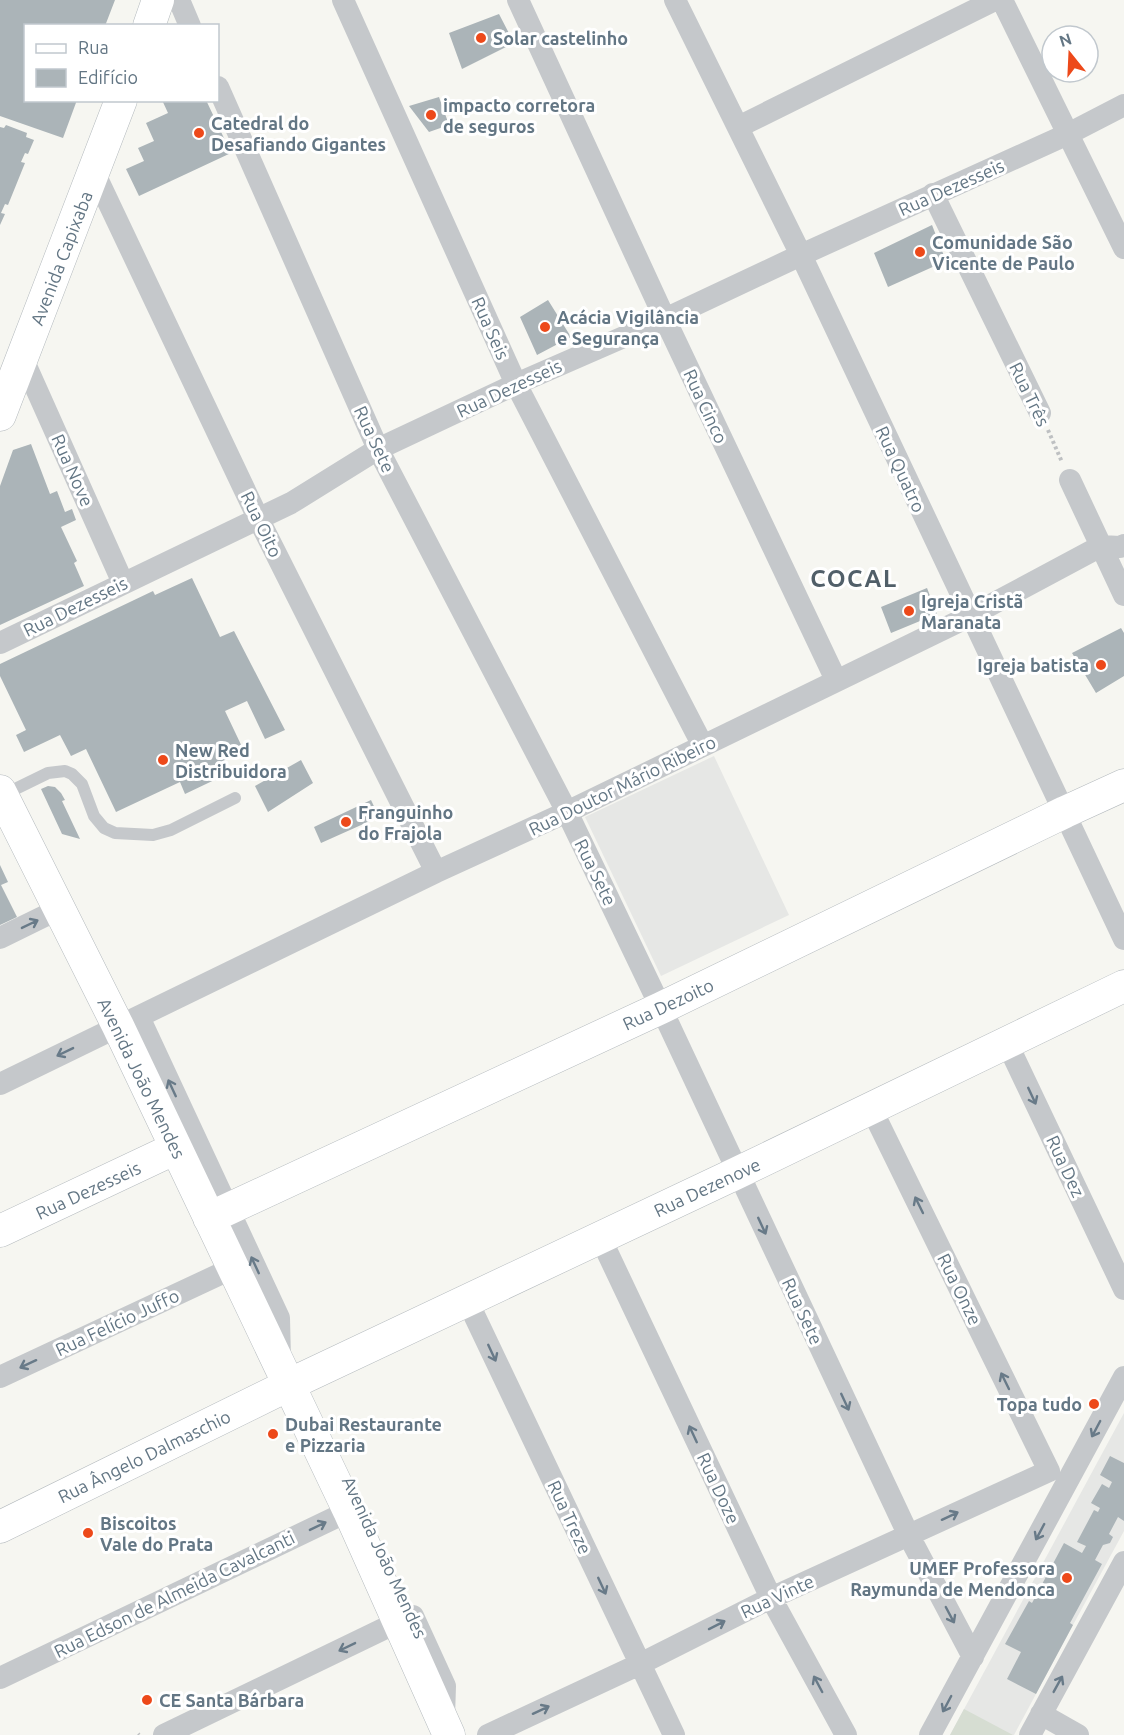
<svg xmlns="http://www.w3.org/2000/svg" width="1124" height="1735" font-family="Ubuntu,sans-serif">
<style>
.built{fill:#e6e7e5}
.grass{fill:#d6ddd2}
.building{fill:#abb4b8}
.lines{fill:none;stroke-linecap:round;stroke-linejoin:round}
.secondary-casing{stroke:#b4babe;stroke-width:33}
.path{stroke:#bec0c2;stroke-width:4;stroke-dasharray:3 3;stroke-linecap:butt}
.lane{stroke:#c5c8cb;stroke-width:12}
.street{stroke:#c5c8cb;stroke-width:22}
.secondary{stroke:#fff;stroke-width:32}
.oneway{stroke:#687a88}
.poi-dot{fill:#ed491a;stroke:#fff;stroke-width:2}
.labels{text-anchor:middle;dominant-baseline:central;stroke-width:6;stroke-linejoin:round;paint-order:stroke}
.poi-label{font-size:18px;font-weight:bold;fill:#637684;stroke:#fff;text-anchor:start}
.street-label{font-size:18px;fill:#637684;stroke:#fff}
.district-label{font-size:24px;font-weight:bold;letter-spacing:1.5px;fill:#515f69;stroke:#fff}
</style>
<rect width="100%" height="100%" fill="#f6f6f1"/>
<path class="built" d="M 714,756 L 789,915 L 661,976 L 585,817 Z
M 1124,1413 L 1124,1531 L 1073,1625 L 1014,1735 L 950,1735 Z"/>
<path class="grass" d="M 964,1709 L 1013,1735 L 950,1735 Z"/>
<path class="building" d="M 0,0 L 115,0 L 105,26 L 26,26 L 26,100 L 77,100 L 63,138 L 0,116 Z
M 499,14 L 514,43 L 462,69 L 449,33 Z
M 439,97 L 449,125 L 429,132 L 409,106 Z
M 162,100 L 206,100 L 231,153 L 139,196 L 126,169 L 144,161 L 138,148 L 154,141 L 146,123 L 168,113 Z
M 6,125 L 27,133 L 26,137 L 34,140 L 28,154 L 25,153 L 21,162 L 25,163 L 8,205 L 5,204 L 1,213 L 5,214 L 0,225 L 0,127 L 4,128 Z
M 932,225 L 946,261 L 888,287 L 874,253 Z
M 548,300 L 571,337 L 537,355 L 520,317 Z
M 31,444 L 50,494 L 57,491 L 65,512 L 72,509 L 76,520 L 61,527 L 77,561 L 74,563 L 84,586 L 0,625 L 0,486 L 13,450 Z
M 192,578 L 220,637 L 234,631 L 285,730 L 265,739 L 247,701 L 225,711 L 244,751 L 221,762 L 227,774 L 185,794 L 180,782 L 116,812 L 86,749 L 71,756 L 60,735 L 24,752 L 16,735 L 26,730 L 0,676 L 0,664 L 153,591 L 155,595 Z
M 927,588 L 937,614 L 891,633 L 881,607 Z
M 1121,628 L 1124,633 L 1124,676 L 1096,693 L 1072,653 Z
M 301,760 L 313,783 L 268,812 L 255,786 Z
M 48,786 L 55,787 L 61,793 L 65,800 L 62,801 L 80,839 L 62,834 L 41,789 Z
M 371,800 L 379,817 L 321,843 L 314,827 Z
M 0,865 L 8,882 L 1,885 L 17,917 L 0,925 Z
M 1110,1456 L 1124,1463 L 1124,1521 L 1118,1517 L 1109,1534 L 1113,1537 L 1110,1543 L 1103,1545 L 1095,1560 L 1102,1564 L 1070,1623 L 1073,1625 L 1036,1694 L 1007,1679 L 1021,1652 L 1005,1644 L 1029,1601 L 1032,1603 L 1064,1543 L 1082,1553 L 1086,1546 L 1077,1542 L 1094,1510 L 1098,1512 L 1100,1508 L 1091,1503 L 1102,1484 L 1109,1488 L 1112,1482 L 1100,1475 Z"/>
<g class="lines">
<defs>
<path id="secondary" d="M 149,26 L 158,0
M 0,415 L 121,100
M 0,791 L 118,1026 L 349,1511 L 449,1735
M 209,1218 L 661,1008 L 1065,812 L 1124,785
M 0,1231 L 176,1148
M 0,1527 L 305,1377 L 737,1173 L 1124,986"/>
</defs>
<use href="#secondary" class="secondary-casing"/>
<path class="path" d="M 1048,430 L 1062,462
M 138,1734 L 139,1735"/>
<path class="lane" d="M 3,795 L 48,773 L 65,771 L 72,774 L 82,784 L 94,816 L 104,828 L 115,833 L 153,835 L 171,830 L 235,798"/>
<path class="street" d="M 179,0 L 190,26
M 343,0 L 516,384 L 703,746
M 518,0 L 665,319 L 836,680
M 675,0 L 801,255 L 1124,939
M 1002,0 L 1124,248
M 218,87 L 378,449 L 567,812 L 661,1008 L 909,1536 L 973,1657
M 738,127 L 995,0
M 94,172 L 258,518 L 436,872
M 933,194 L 1040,413
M 22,357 L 123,583
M 1070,480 L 1124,595
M 0,643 L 291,503 L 378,449 L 516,384 L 665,319 L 801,255 L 1068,134 L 1124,105
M 0,938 L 59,909
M 139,1017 L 279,1318 L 280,1359
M 1007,1043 L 1124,1289
M 0,1084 L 436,872 L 567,812 L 970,616 L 1101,546 L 1120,547 L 1124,545
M 871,1108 L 1049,1471
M 600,1237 L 771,1598 L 846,1735
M 467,1300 L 674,1735
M 0,1377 L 233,1268
M 413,1616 L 445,1686 L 444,1717
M 0,1678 L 349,1511
M 1041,1714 L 1078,1735
M 164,1735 L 400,1621
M 488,1735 L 640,1664 L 771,1598 L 1049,1471
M 930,1735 L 1124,1377
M 1030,1735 L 1124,1562"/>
<use href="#secondary" class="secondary"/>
</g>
<defs><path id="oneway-shaft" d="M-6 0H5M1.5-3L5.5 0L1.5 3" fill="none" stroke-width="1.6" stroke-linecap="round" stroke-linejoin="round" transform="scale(1.5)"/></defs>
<g class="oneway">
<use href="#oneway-shaft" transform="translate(30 924) rotate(-26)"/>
<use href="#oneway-shaft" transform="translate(65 1052) rotate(154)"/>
<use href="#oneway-shaft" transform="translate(172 1088) rotate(-115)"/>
<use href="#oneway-shaft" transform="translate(1032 1096) rotate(65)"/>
<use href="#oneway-shaft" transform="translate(919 1205) rotate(-116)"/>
<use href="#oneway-shaft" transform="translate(762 1226) rotate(65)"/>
<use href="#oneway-shaft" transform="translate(255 1265) rotate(-115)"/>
<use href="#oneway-shaft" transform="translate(492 1353) rotate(65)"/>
<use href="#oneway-shaft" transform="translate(28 1364) rotate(155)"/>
<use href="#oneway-shaft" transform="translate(1005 1381) rotate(-116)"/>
<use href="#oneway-shaft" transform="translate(845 1402) rotate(65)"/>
<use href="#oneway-shaft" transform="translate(1096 1429) rotate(118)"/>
<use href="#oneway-shaft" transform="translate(693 1434) rotate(-115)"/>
<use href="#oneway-shaft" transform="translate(950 1516) rotate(-25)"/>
<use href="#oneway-shaft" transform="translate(318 1526) rotate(-26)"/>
<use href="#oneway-shaft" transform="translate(1040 1532) rotate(118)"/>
<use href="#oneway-shaft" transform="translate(602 1586) rotate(65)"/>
<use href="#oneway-shaft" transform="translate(950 1615) rotate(62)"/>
<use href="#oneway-shaft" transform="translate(717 1625) rotate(-27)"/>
<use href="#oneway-shaft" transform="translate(347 1647) rotate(154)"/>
<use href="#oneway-shaft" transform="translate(818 1684) rotate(-118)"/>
<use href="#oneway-shaft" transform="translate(1058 1684) rotate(-61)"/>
<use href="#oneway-shaft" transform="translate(947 1704) rotate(118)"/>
<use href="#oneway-shaft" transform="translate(541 1710) rotate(-25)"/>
</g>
<g class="poi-dot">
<circle cx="481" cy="38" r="6"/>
<circle cx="431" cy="115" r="6"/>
<circle cx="199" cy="133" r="6"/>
<circle cx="920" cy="252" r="6"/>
<circle cx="545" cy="327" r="6"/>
<circle cx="909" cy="611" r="6"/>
<circle cx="1101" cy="665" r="6"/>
<circle cx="163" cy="760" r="6"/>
<circle cx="346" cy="822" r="6"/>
<circle cx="1094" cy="1404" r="6"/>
<circle cx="273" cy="1434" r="6"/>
<circle cx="88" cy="1533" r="6"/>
<circle cx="1067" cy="1578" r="6"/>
<circle cx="147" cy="1700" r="6"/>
</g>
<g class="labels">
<g class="poi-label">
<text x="493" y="38">Solar castelinho</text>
<text x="443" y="105">impacto corretora<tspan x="443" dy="21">de seguros</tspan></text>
<text x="211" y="123">Catedral do<tspan x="211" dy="21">Desafiando Gigantes</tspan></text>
<text x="932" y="242">Comunidade São<tspan x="932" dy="21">Vicente de Paulo</tspan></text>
<text x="557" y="317">Acácia Vigilância<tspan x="557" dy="21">e Segurança</tspan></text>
<text x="921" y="601">Igreja Cristã<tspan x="921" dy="21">Maranata</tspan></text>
<text x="1089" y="665" text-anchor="end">Igreja batista</text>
<text x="175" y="750">New Red<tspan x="175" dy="21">Distribuidora</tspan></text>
<text x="358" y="812">Franguinho<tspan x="358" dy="21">do Frajola</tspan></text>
<text x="1082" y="1404" text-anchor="end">Topa tudo</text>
<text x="285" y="1424">Dubai Restaurante<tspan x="285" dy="21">e Pizzaria</tspan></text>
<text x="100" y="1523">Biscoitos<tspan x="100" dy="21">Vale do Prata</tspan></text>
<text x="1055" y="1568" text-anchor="end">UMEF Professora<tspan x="1055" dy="21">Raymunda de Mendonca</tspan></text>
<text x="159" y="1700">CE Santa Bárbara</text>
</g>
<g class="street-label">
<text transform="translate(951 187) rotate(-24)">Rua Dezesseis</text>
<text transform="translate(61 258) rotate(-69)">Avenida Capixaba</text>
<text transform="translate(491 328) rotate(66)">Rua Seis</text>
<text transform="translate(509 388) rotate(-25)">Rua Dezesseis</text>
<text transform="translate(1030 394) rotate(64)">Rua Três</text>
<text transform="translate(706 406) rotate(65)">Rua Cinco</text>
<text transform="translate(375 439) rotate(65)">Rua Sete</text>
<text transform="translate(901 469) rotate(65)">Rua Quatro</text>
<text transform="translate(73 470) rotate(66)">Rua Nove</text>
<text transform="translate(262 524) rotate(64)">Rua Oito</text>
<text transform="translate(75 606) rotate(-26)">Rua Dezesseis</text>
<text transform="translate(622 785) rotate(-26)">Rua Doutor Mário Ribeiro</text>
<text transform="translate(596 872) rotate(64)">Rua Sete</text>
<text transform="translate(668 1004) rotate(-25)">Rua Dezoito</text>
<text transform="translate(142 1078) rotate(64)">Avenida João Mendes</text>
<text transform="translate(1066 1166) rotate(65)">Rua Dez</text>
<text transform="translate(707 1187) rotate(-25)">Rua Dezenove</text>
<text transform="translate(88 1190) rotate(-25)">Rua Dezesseis</text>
<text transform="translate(960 1289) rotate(64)">Rua Onze</text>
<text transform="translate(803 1311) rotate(65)">Rua Sete</text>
<text transform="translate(117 1322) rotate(-25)">Rua Felício Juffo</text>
<text transform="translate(144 1456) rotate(-26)">Rua Ângelo Dalmaschio</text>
<text transform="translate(719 1488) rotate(65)">Rua Doze</text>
<text transform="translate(570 1517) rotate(65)">Rua Treze</text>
<text transform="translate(385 1557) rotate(65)">Avenida João Mendes</text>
<text transform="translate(174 1594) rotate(-26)">Rua Edson de Almeida Cavalcanti</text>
<text transform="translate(777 1596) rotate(-25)">Rua Vinte</text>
</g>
<g class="district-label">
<text x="854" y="578">COCAL</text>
</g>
</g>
<rect x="24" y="24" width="195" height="78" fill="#ffffff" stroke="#c1c8ce" stroke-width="1.5"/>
<rect x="36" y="44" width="30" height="9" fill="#ffffff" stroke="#c1c8ce" stroke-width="1.5"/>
<text x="78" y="54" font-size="18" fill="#637684">Rua</text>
<rect x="36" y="69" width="30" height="18" fill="#abb4b8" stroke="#c1c8ce" stroke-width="1.5"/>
<text x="78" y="84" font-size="18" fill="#637684">Edifício</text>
<g transform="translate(1070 54) rotate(342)"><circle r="28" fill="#ffffff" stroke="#c1c8ce" stroke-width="1.5"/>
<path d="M0-4.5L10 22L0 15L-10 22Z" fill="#ed491a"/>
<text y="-9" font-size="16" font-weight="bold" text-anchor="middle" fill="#637684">N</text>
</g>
</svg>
